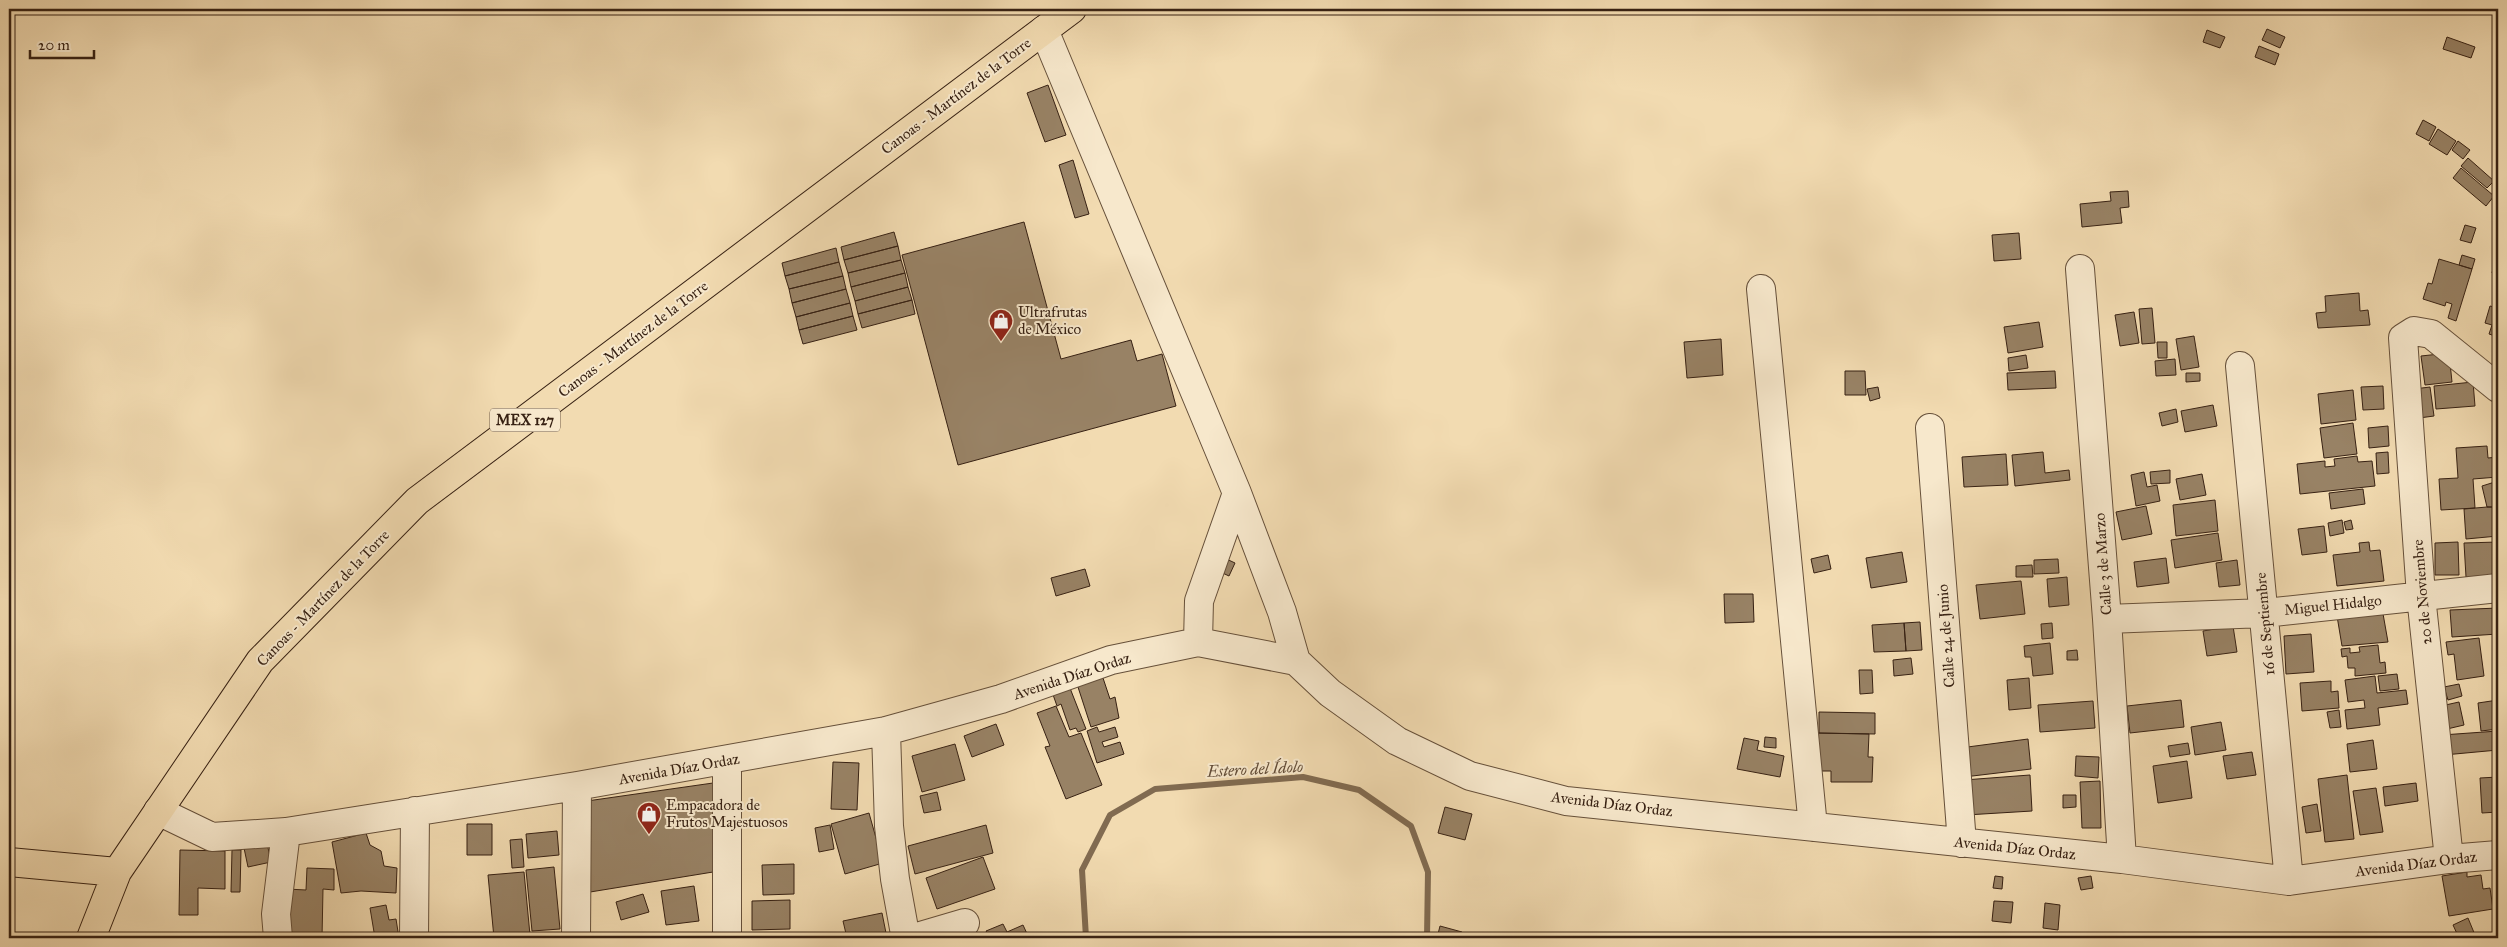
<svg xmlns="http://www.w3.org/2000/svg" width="2507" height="947" font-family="'IM FELL Great Primer',serif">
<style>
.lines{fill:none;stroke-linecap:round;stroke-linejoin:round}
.stream{stroke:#816b51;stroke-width:6}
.building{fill:#988265;stroke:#372113}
.minor-casing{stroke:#66503a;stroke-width:30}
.major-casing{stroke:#372113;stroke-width:30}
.minor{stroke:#f7e8cc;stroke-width:28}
.major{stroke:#f2dbb1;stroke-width:28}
.labels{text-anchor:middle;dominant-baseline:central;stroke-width:4;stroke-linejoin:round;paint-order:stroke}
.shield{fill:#f7e8cc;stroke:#715d4a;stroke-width:1}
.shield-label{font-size:14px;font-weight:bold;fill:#372113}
.street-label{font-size:15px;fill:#372113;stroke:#f7e8cc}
.poi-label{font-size:15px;fill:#372113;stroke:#f7e8cc;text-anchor:start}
.water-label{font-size:16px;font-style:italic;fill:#624c37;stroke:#f7e8cc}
</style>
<rect width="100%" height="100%" fill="#f2dbb1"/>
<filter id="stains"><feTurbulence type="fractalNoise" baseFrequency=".004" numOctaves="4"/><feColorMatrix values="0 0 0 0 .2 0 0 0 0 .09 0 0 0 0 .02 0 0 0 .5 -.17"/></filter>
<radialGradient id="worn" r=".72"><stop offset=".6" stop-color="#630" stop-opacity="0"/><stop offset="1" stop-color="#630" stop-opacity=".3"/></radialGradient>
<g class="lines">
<path class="stream" d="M 1086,938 L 1082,870 L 1110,815 L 1155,789 L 1303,777 L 1359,790 L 1411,826 L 1428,872 L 1427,938"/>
</g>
<path class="building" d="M 2267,29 L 2285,37 L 2280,48 L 2262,40 Z
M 2207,30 L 2225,37 L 2220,48 L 2203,42 Z
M 2447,37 L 2475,47 L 2471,58 L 2443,49 Z
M 2259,46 L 2279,54 L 2275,65 L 2255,57 Z
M 1048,85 L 1066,135 L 1045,142 L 1027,93 Z
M 2423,120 L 2436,127 L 2429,141 L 2416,134 Z
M 2438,129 L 2456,141 L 2447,155 L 2429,144 Z
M 2458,141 L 2470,150 L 2463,159 L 2452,150 Z
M 2468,158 L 2494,181 L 2487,188 L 2461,166 Z
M 1073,160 L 1089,214 L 1075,218 L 1059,165 Z
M 2461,168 L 2494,196 L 2486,206 L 2453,178 Z
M 2128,191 L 2129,207 L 2120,208 L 2122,223 L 2082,227 L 2080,204 L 2111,201 L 2110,192 Z
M 1024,222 L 1061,359 L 1131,340 L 1137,361 L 1162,354 L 1176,406 L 958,465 L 902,255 Z
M 2465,225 L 2476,228 L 2471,243 L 2460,240 Z
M 894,232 L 898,246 L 844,260 L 841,247 Z
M 2019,233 L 2021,259 L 1994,261 L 1992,235 Z
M 898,246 L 901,260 L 848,273 L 844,260 Z
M 836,248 L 839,262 L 785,276 L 782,263 Z
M 2462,255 L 2475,259 L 2472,269 L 2459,265 Z
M 2439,259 L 2472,269 L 2456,321 L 2448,318 L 2452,304 L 2446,302 L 2445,306 L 2423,299 L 2428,283 L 2432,284 Z
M 901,260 L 905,273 L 851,287 L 848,273 Z
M 2495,260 L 2498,261 L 2498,275 L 2492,273 Z
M 839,262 L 843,276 L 789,289 L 785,276 Z
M 905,273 L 908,287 L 855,301 L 851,287 Z
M 843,276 L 846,289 L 792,303 L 789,289 Z
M 908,287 L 912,300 L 858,314 L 855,301 Z
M 846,289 L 850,303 L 796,317 L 792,303 Z
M 2359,293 L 2360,311 L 2368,310 L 2370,325 L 2318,328 L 2316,313 L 2326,312 L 2325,296 Z
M 912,300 L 915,314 L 862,328 L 858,314 Z
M 850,303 L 853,316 L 799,330 L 796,317 Z
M 2490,306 L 2498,308 L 2498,337 L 2489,334 L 2492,325 L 2485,323 Z
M 2152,308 L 2155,343 L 2142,344 L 2139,309 Z
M 2134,312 L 2139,343 L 2120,346 L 2115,315 Z
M 853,316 L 857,330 L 803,344 L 799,330 Z
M 2039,322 L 2043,347 L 2008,353 L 2004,327 Z
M 2194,336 L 2199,367 L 2181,370 L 2176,339 Z
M 1721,339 L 1723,375 L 1687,378 L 1684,342 Z
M 2157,342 L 2167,342 L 2167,358 L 2158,358 Z
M 2449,353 L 2452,382 L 2425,385 L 2421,356 Z
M 2026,355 L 2028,368 L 2009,371 L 2008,358 Z
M 2175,359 L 2176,375 L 2156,376 L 2155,361 Z
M 1845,371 L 1865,371 L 1866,395 L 1845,395 Z
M 2055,371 L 2056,388 L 2008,390 L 2007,373 Z
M 2186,373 L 2200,373 L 2200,381 L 2186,382 Z
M 2473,382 L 2475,406 L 2436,409 L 2434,386 Z
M 2383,386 L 2384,409 L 2363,410 L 2361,387 Z
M 1878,387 L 1880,398 L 1870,401 L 1867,389 Z
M 2430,387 L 2434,416 L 2419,418 L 2414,389 Z
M 2353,390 L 2356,420 L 2321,424 L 2318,394 Z
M 2213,405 L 2217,426 L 2185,432 L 2181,411 Z
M 2176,409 L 2178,422 L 2162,426 L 2159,413 Z
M 2353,423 L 2357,454 L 2324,458 L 2320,428 Z
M 2388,426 L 2389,446 L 2369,448 L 2368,428 Z
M 2487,446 L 2488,458 L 2498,457 L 2498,477 L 2473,479 L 2475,508 L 2441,510 L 2439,479 L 2458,478 L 2456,448 Z
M 2043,452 L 2045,473 L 2069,470 L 2070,480 L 2015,486 L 2012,455 Z
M 2388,452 L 2389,473 L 2377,474 L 2376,453 Z
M 2006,454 L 2008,485 L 1964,487 L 1962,457 Z
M 2357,456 L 2358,462 L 2372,461 L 2375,486 L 2300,494 L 2297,464 L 2325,461 L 2325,467 L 2335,466 L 2334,459 Z
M 2170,470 L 2170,483 L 2151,484 L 2150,472 Z
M 2144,472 L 2147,487 L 2157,485 L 2160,501 L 2136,506 L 2131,475 Z
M 2202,474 L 2206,495 L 2180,500 L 2176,479 Z
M 2498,481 L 2498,507 L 2487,507 L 2482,486 Z
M 2363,489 L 2365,504 L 2331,509 L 2329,493 Z
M 2215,500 L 2218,531 L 2176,536 L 2173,505 Z
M 2146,506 L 2152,534 L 2122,540 L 2116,512 Z
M 2487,507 L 2498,507 L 2498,536 L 2466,539 L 2464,509 Z
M 2342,520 L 2344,533 L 2330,536 L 2328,523 Z
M 2351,520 L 2353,529 L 2346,530 L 2344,522 Z
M 2324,526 L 2327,552 L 2302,555 L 2298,529 Z
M 2218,533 L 2222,560 L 2175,568 L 2171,540 Z
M 2369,542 L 2370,551 L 2380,550 L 2384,581 L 2337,586 L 2333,555 L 2360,552 L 2359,543 Z
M 2458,542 L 2459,575 L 2435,575 L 2435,543 Z
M 2498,542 L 2498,575 L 2466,577 L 2464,543 Z
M 1902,552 L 1907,582 L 1871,588 L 1866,558 Z
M 1828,555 L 1831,569 L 1814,573 L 1811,559 Z
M 1220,556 L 1235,563 L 1229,576 L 1214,569 Z
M 2166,558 L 2169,583 L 2137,587 L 2134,562 Z
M 2058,559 L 2059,573 L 2034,574 L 2034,560 Z
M 2237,560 L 2240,585 L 2219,587 L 2216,563 Z
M 2032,565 L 2033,577 L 2016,577 L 2016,566 Z
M 1085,569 L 1090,586 L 1056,596 L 1051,578 Z
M 2067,577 L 2069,605 L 2049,607 L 2047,579 Z
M 2021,581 L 2025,614 L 1980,619 L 1976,585 Z
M 1724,594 L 1753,594 L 1754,622 L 1725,623 Z
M 2382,608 L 2388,642 L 2342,646 L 2337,616 Z
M 2498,608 L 2498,634 L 2452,637 L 2450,610 Z
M 1920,622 L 1922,650 L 1906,651 L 1904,623 Z
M 1904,623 L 1906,651 L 1874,652 L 1872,625 Z
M 2052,623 L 2053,638 L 2042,639 L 2041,624 Z
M 2233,626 L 2237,652 L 2207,656 L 2203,631 Z
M 2311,634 L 2314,672 L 2286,674 L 2284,636 Z
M 2479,638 L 2484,676 L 2457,680 L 2454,654 L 2448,655 L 2446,642 Z
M 2050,643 L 2053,674 L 2033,676 L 2031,657 L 2025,657 L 2024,646 Z
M 2378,645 L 2380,663 L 2385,662 L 2386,673 L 2355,676 L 2355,668 L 2348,668 L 2347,656 L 2342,657 L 2341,649 L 2350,648 L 2350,653 L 2360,652 L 2359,647 Z
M 2077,650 L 2078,660 L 2067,660 L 2067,651 Z
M 1911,658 L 1913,674 L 1894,676 L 1893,660 Z
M 1859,670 L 1872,670 L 1873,693 L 1860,694 Z
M 2397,674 L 2399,689 L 2380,691 L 2378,676 Z
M 1102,675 L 1110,699 L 1115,697 L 1119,718 L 1091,727 L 1077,684 Z
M 2375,676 L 2377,693 L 2406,690 L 2408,704 L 2378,708 L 2380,725 L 2347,729 L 2345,710 L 2365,708 L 2364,700 L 2348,702 L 2345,680 Z
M 2029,678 L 2031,708 L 2009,710 L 2007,680 Z
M 2331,681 L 2331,692 L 2338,691 L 2339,708 L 2302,711 L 2300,683 Z
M 1068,683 L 1086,729 L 1078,732 L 1076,728 L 1070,730 L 1061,704 L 1057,706 L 1051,689 Z
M 2459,684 L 2462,696 L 2448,700 L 2444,687 Z
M 2181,700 L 2184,727 L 2130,733 L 2127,706 Z
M 2498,700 L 2498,729 L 2481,731 L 2478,703 Z
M 2093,701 L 2095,728 L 2040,732 L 2038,705 Z
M 2459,702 L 2464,725 L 2447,729 L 2441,706 Z
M 1056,706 L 1069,737 L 1081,733 L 1102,785 L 1066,799 L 1045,747 L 1050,746 L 1037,713 Z
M 2339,710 L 2341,727 L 2330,728 L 2327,712 Z
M 1819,712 L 1875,713 L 1875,734 L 1819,733 Z
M 2221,722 L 2226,750 L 2195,755 L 2191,727 Z
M 996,724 L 1004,745 L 972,757 L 964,736 Z
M 1097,727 L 1099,732 L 1115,727 L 1118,737 L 1102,742 L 1104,747 L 1120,742 L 1124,754 L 1097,763 L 1087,731 Z
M 2498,731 L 2498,750 L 2444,755 L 2442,735 Z
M 1814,733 L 1869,734 L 1868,757 L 1873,757 L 1872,782 L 1831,782 L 1831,771 L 1813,771 Z
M 1765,737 L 1776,738 L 1776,748 L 1764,747 Z
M 1744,738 L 1759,741 L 1757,750 L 1784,756 L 1780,777 L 1737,769 Z
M 2028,739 L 2031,769 L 1964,777 L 1960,748 Z
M 2373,740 L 2377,769 L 2350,772 L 2347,744 Z
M 2188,743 L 2190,754 L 2170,757 L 2168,746 Z
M 955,744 L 965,780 L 922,792 L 912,756 Z
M 2252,752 L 2256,775 L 2227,779 L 2223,756 Z
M 2076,756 L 2099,757 L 2098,778 L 2075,776 Z
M 2187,761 L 2192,798 L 2158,803 L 2153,766 Z
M 833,762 L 859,763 L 857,810 L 831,809 Z
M 2030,775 L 2032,811 L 1966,815 L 1964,780 Z
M 2347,775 L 2354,839 L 2325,842 L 2318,779 Z
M 2498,777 L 2498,812 L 2482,813 L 2480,778 Z
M 2100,781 L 2101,828 L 2082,828 L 2080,782 Z
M 713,783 L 713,872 L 584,893 L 587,801 Z
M 2416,783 L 2418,801 L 2385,806 L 2383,787 Z
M 2376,788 L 2383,832 L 2360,835 L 2353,791 Z
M 937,792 L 941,810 L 924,813 L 920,796 Z
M 2063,795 L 2076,795 L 2076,807 L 2063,808 Z
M 2317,804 L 2321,831 L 2306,833 L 2302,807 Z
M 1445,807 L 1472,814 L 1465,840 L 1438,833 Z
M 869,813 L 883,863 L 845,874 L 831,824 Z
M 467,824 L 492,824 L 492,855 L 467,855 Z
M 830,825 L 834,849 L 819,852 L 815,828 Z
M 986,825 L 993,853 L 915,874 L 908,846 Z
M 557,831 L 559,855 L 528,858 L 526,834 Z
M 366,833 L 370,845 L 381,851 L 384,866 L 397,868 L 396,893 L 361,891 L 341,893 L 332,842 Z
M 522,839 L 524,867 L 512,868 L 510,840 Z
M 267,843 L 271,862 L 248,867 L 244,848 Z
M 180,850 L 225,851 L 225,889 L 198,888 L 198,915 L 179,915 Z
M 232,850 L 241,850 L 240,892 L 231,892 Z
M 983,857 L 995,889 L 937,909 L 926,878 Z
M 794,864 L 794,894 L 763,895 L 762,865 Z
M 554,867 L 560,929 L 532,931 L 526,870 Z
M 307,868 L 334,869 L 334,890 L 323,889 L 322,938 L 285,938 L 287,889 L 306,890 Z
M 524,872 L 530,935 L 494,938 L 488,875 Z
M 2467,872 L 2467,877 L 2481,875 L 2483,889 L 2490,888 L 2493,909 L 2449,916 L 2442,876 Z
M 1995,876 L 2003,877 L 2002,889 L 1993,888 Z
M 2091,876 L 2093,888 L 2081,890 L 2078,878 Z
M 694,886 L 699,921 L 666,925 L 661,891 Z
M 643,894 L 649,912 L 621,920 L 616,902 Z
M 790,900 L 790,929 L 752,930 L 752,901 Z
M 1994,901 L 2013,902 L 2011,923 L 1992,921 Z
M 2045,903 L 2060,905 L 2058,930 L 2043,928 Z
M 386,905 L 389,920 L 396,919 L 399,938 L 375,938 L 370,908 Z
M 882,913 L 887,938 L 847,938 L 843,921 Z
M 2468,918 L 2475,935 L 2459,938 L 2453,925 Z
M 1003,924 L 1007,932 L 1023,925 L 1029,938 L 990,938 L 986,931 Z
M 1440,926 L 1462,932 L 1461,938 L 1437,938 Z
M 335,934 L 366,935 L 365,938 L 334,938 Z"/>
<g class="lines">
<defs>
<path id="minor" d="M 1044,30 L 1237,493 L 1282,612 L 1296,661
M 2080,269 L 2107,619 L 2122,859
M 1761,289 L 1813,827
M 2240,366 L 2289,881
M 1930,428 L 1962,843
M 2107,619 L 2265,613 L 2498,588
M 1198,642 L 1199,601 L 1237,493
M 886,731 L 889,826 L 895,879 L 905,934 L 914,938 L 965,923
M 727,761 L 727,938
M 158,811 L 212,837 L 286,832 L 577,786 L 886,731 L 1001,699 L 1111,660 L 1198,642 L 1296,661 L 1330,693 L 1397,741 L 1470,776 L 1566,801 L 2122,859 L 2289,881 L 2449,859 L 2498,855
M 2449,859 L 2421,596 L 2403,338 L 2414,331 L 2431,334 L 2498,388
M 278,938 L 276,914 L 286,832
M 414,938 L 415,811
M 576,938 L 577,786"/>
<path id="major" d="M 9,862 L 117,872
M 91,938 L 117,872 L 260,661 L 417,501 L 1072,9"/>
</defs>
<use href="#minor" class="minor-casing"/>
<use href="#major" class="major-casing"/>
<use href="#minor" class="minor"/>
<use href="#major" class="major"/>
</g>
<defs>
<symbol id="shop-pin" viewBox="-11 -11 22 30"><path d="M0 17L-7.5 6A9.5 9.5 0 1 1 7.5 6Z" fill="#8f2418" stroke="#f7e8cc"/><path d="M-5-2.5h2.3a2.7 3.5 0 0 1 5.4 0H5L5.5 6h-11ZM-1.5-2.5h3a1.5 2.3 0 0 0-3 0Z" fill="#fff"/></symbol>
</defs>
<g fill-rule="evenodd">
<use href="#shop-pin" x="987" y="307" width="28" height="38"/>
<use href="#shop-pin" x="635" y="800" width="28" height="38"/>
</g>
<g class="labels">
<rect class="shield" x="490" y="408.5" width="70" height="23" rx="4"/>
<g class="shield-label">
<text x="525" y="420">MEX 127</text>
</g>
<g class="street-label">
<text transform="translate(956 96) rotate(-37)">Canoas - Martínez de la Torre</text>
<text transform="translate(633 339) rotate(-37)">Canoas - Martínez de la Torre</text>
<text transform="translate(2103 564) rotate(-94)">Calle 3 de Marzo</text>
<text transform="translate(2422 592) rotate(-95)">20 de Noviembre</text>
<text transform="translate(323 598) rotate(-46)">Canoas - Martínez de la Torre</text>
<text transform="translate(2333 605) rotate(-6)">Miguel Hidalgo</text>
<text transform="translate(2265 624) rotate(-95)">16 de Septiembre</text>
<text transform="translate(1946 636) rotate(-94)">Calle 24 de Junio</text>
<text transform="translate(1072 676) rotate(-18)">Avenida Díaz Ordaz</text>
<text transform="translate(679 769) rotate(-10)">Avenida Díaz Ordaz</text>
<text transform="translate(1612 804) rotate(7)">Avenida Díaz Ordaz</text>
<text transform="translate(2015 848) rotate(6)">Avenida Díaz Ordaz</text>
<text transform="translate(2416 864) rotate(-7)">Avenida Díaz Ordaz</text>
</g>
<g class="poi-label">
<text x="1018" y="312">Ultrafrutas<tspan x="1018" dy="17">de México</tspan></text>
<text x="666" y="805">Empacadora de<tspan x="666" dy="17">Frutos Majestuosos</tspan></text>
</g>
<g class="water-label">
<text transform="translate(1255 769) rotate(-3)">Estero del Ídolo</text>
</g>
</g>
<rect width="2507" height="947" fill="none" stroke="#f2dbb1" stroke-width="30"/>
<rect x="10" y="10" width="2487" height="927" fill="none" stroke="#372113" stroke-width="2.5"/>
<rect x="15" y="15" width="2477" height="917" fill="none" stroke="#372113"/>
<path d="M30 50v8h64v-8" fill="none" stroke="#372113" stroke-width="2.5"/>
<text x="38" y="50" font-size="15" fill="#372113" stroke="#f7e8cc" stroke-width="4" paint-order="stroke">20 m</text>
<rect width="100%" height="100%" filter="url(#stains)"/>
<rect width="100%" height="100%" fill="url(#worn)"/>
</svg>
